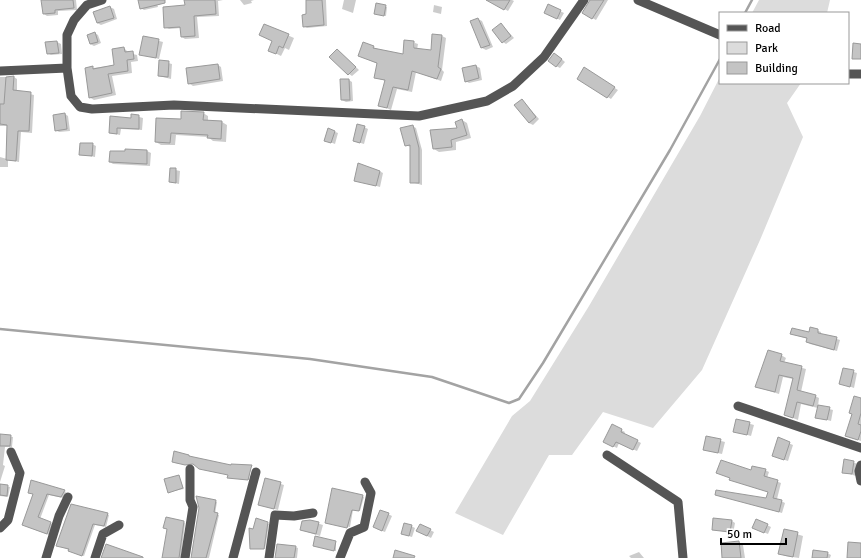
<svg xmlns="http://www.w3.org/2000/svg" width="861" height="558" font-family="Signika,sans-serif">
<style>
.green{fill:#dcdcdc}
.shadow{fill:#0003}
.lines{fill:none;stroke-linecap:round;stroke-linejoin:round}
.stream{stroke:#a3a3a3;stroke-width:2.5}
.building{fill:#c4c4c4;stroke:#999}
.minor{stroke:#555;stroke-width:9}
</style>
<rect width="100%" height="100%" fill="#fff"/>
<path class="green" d="M 759,0 L 830,0 L 827,13 L 752,13 Z
M 720,77 L 720,83 L 801,83 L 787,103 L 803,137 L 760,240 L 702,370 L 653,428 L 603,412 L 572,455 L 549,455 L 503,535 L 455,513 L 512,416 L 530,401 L 589,306 L 700,116 Z"/>
<path class="shadow" d="M 42,0 L 76,0 L 77,10 L 58,11 L 58,15 L 47,16 L 44,14 Z
M 139,0 L 156,0 L 158,7 L 144,10 L 141,8 Z
M 185,0 L 223,0 L 218,1 L 219,16 L 197,17 L 199,38 L 185,39 L 182,37 L 181,28 L 169,29 L 165,27 L 186,6 Z
M 240,0 L 254,0 L 251,1 L 252,3 L 244,5 Z
M 307,0 L 326,0 L 327,26 L 307,28 L 304,26 L 307,15 Z
M 344,0 L 356,0 L 353,13 L 342,9 Z
M 488,0 L 512,0 L 514,1 L 508,11 Z
M 591,0 L 608,0 L 596,20 L 583,13 Z
M 376,4 L 387,7 L 386,16 L 376,14 Z
M 434,5 L 442,7 L 441,14 L 433,12 Z
M 110,7 L 114,9 L 117,19 L 101,25 L 97,23 Z
M 560,11 L 564,13 L 560,20 L 549,14 Z
M 478,19 L 482,21 L 493,47 L 486,50 L 482,48 L 472,22 Z
M 501,24 L 514,38 L 506,44 L 503,42 Z
M 265,25 L 294,38 L 289,50 L 285,48 L 281,56 L 269,50 L 273,41 Z
M 95,33 L 98,35 L 101,43 L 94,46 L 90,44 Z
M 442,36 L 446,38 L 442,70 L 444,72 L 441,81 L 416,72 L 412,92 L 397,89 L 391,110 L 379,105 L 386,81 L 376,78 L 378,64 L 359,56 L 363,43 L 378,49 L 404,55 L 405,41 L 414,42 L 414,53 L 415,43 L 418,44 L 417,50 L 431,51 Z
M 144,37 L 163,42 L 159,59 L 140,54 Z
M 57,42 L 61,44 L 62,54 L 51,55 L 47,53 L 47,43 Z
M 124,48 L 129,53 L 137,55 L 138,61 L 131,62 L 132,73 L 112,76 L 116,95 L 94,100 L 89,97 L 86,69 L 115,65 Z
M 340,52 L 359,70 L 352,76 L 349,74 Z
M 558,56 L 565,62 L 560,68 L 556,66 Z
M 160,61 L 172,64 L 171,79 L 159,76 Z
M 218,65 L 221,67 L 223,81 L 193,86 L 190,84 L 187,69 Z
M 476,66 L 480,68 L 482,80 L 469,83 L 466,81 Z
M 584,69 L 618,90 L 611,99 L 578,79 Z
M 0,77 L 14,77 L 17,79 L 17,91 L 34,95 L 32,133 L 21,132 L 19,162 L 8,160 L 8,167 L 0,167 L 0,157 L 7,159 L 8,126 L 0,126 Z
M 349,80 L 352,82 L 353,101 L 346,102 L 342,100 Z
M 522,100 L 539,119 L 533,125 L 529,123 Z
M 203,113 L 208,116 L 208,121 L 222,122 L 227,125 L 226,142 L 213,141 L 208,137 L 176,135 L 175,145 L 161,145 L 156,142 L 182,121 Z
M 65,114 L 68,116 L 70,131 L 59,132 L 56,130 Z
M 132,115 L 143,118 L 142,130 L 121,129 L 120,135 L 110,133 L 111,117 L 132,119 Z
M 462,120 L 467,123 L 471,138 L 456,142 L 456,150 L 439,152 L 434,149 L 458,128 Z
M 412,126 L 416,128 L 422,150 L 422,185 L 411,182 L 411,147 L 405,145 Z
M 364,127 L 368,129 L 364,144 L 354,141 Z
M 328,129 L 338,133 L 335,144 L 325,140 Z
M 92,144 L 96,146 L 95,157 L 80,154 Z
M 126,150 L 147,151 L 151,153 L 150,166 L 113,164 L 110,162 L 126,152 Z
M 171,169 L 180,171 L 179,184 L 170,182 Z
M 379,171 L 383,173 L 380,187 L 356,180 Z
M 811,328 L 821,332 L 821,334 L 840,340 L 837,351 L 810,344 L 807,342 L 808,339 L 791,334 L 809,333 Z
M 781,355 L 786,358 L 784,363 L 806,369 L 801,392 L 815,396 L 819,398 L 818,406 L 833,410 L 831,421 L 816,417 L 818,408 L 801,404 L 798,420 L 785,415 L 793,379 L 783,377 L 779,394 L 756,387 Z
M 844,369 L 857,373 L 854,388 L 840,383 Z
M 861,399 L 861,441 L 846,436 L 853,414 Z
M 737,420 L 754,425 L 751,436 L 734,431 Z
M 612,425 L 625,432 L 624,434 L 641,443 L 637,451 L 619,443 L 617,448 L 604,442 Z
M 0,435 L 13,437 L 12,447 L 5,447 L 3,465 L 5,466 L 0,482 Z
M 706,437 L 725,442 L 722,454 L 704,450 Z
M 779,439 L 793,445 L 788,461 L 776,457 Z
M 175,453 L 189,455 L 190,458 L 232,466 L 251,466 L 249,480 L 229,478 L 229,475 L 192,463 L 188,465 L 175,463 Z
M 845,460 L 858,464 L 856,476 L 843,472 Z
M 765,470 L 769,472 L 767,478 L 781,483 L 777,499 L 785,503 L 782,513 L 716,494 L 767,499 L 769,492 L 734,481 L 752,471 Z
M 179,476 L 184,489 L 169,492 Z
M 265,479 L 284,485 L 278,510 L 260,505 Z
M 0,485 L 10,487 L 8,497 L 0,496 Z
M 64,491 L 66,492 L 63,498 L 49,495 L 40,519 L 53,524 L 49,535 L 25,526 L 34,494 L 29,492 Z
M 362,496 L 364,497 L 360,511 L 353,510 L 350,527 L 327,523 Z
M 215,501 L 217,502 L 215,514 L 219,515 L 209,558 L 192,558 Z
M 107,514 L 109,515 L 106,527 L 95,525 L 84,556 L 59,546 Z
M 388,514 L 392,516 L 385,532 L 377,529 Z
M 756,520 L 771,527 L 768,534 L 756,529 Z
M 310,521 L 323,525 L 320,536 L 301,530 Z
M 732,521 L 735,523 L 733,534 L 713,529 Z
M 184,522 L 185,523 L 181,558 L 163,558 Z
M 267,523 L 269,524 L 265,549 L 251,549 L 254,530 Z
M 411,526 L 415,528 L 412,537 L 405,535 Z
M 430,530 L 434,532 L 431,538 L 421,533 Z
M 784,530 L 803,536 L 799,558 L 785,556 L 779,553 Z
M 336,542 L 336,551 L 314,546 Z
M 739,542 L 743,545 L 745,558 L 723,558 Z
M 295,547 L 298,548 L 297,558 L 276,558 Z
M 639,552 L 644,558 L 631,558 L 629,556 Z
M 827,553 L 831,555 L 830,558 L 814,558 Z"/>
<g class="lines">
<path class="stream" d="M 745,13 L 752,0
M 0,329 L 310,359 L 432,377 L 509,403 L 519,399 L 543,363 L 670,150 L 720,59"/>
</g>
<path class="building" d="M 41,0 L 73,0 L 74,8 L 55,10 L 55,13 L 43,14 Z
M 138,0 L 165,0 L 165,3 L 140,9 Z
M 184,0 L 215,0 L 216,14 L 194,16 L 195,36 L 181,37 L 180,27 L 164,28 L 163,7 L 185,5 Z
M 306,0 L 322,0 L 324,25 L 303,27 L 302,15 L 306,14 Z
M 486,0 L 510,0 L 504,10 Z
M 590,0 L 604,0 L 592,19 L 582,13 Z
M 376,3 L 386,5 L 384,16 L 374,14 Z
M 548,4 L 561,10 L 557,19 L 544,13 Z
M 110,6 L 114,18 L 97,23 L 93,12 Z
M 478,18 L 490,45 L 481,48 L 470,21 Z
M 501,23 L 511,36 L 502,43 L 492,30 Z
M 264,24 L 289,34 L 283,48 L 279,46 L 276,54 L 268,51 L 272,41 L 259,35 Z
M 95,32 L 98,42 L 90,44 L 87,35 Z
M 432,34 L 442,35 L 438,67 L 441,69 L 437,79 L 412,71 L 408,90 L 393,87 L 387,108 L 378,106 L 385,80 L 374,78 L 377,63 L 358,56 L 363,42 L 374,46 L 373,48 L 403,54 L 404,40 L 414,41 L 414,48 L 431,50 Z
M 143,36 L 159,39 L 156,58 L 139,55 Z
M 57,41 L 59,53 L 47,54 L 45,42 Z
M 853,43 L 861,44 L 861,59 L 852,59 Z
M 124,47 L 125,52 L 133,51 L 134,59 L 127,60 L 128,71 L 108,74 L 112,93 L 89,98 L 85,68 L 93,66 L 93,69 L 114,65 L 112,49 Z
M 337,49 L 356,67 L 348,75 L 329,57 Z
M 554,53 L 562,59 L 556,67 L 548,61 Z
M 159,60 L 169,61 L 168,77 L 158,76 Z
M 218,64 L 220,79 L 188,84 L 186,68 Z
M 476,65 L 479,78 L 465,82 L 462,68 Z
M 584,67 L 615,87 L 607,98 L 577,79 Z
M 14,76 L 13,90 L 31,92 L 29,131 L 18,131 L 16,161 L 6,160 L 7,125 L 0,124 L 0,104 L 4,104 L 6,77 Z
M 340,79 L 349,79 L 350,100 L 341,100 Z
M 522,99 L 536,117 L 529,123 L 514,105 Z
M 181,111 L 204,112 L 203,120 L 222,121 L 221,139 L 207,138 L 208,135 L 171,133 L 170,143 L 155,142 L 156,118 L 181,119 Z
M 65,113 L 67,129 L 55,131 L 53,115 Z
M 131,114 L 139,115 L 139,129 L 117,128 L 117,134 L 109,133 L 110,116 L 131,118 Z
M 462,119 L 467,135 L 451,140 L 452,147 L 433,149 L 430,130 L 457,128 L 455,122 Z
M 357,124 L 365,126 L 360,143 L 353,141 Z
M 413,125 L 419,148 L 419,183 L 410,183 L 410,145 L 405,146 L 400,128 Z
M 328,128 L 335,131 L 331,143 L 324,141 Z
M 80,143 L 93,143 L 92,156 L 79,155 Z
M 125,149 L 147,150 L 147,164 L 109,162 L 110,151 L 125,151 Z
M 358,163 L 380,171 L 376,186 L 354,181 Z
M 170,168 L 176,168 L 176,183 L 169,182 Z
M 810,327 L 818,329 L 818,333 L 837,337 L 834,350 L 806,342 L 807,338 L 790,334 L 792,328 L 809,332 Z
M 768,350 L 782,354 L 780,361 L 802,366 L 797,390 L 816,395 L 813,406 L 797,402 L 793,418 L 784,415 L 793,378 L 779,375 L 775,392 L 755,387 Z
M 843,368 L 854,370 L 850,387 L 839,384 Z
M 854,396 L 861,398 L 861,413 L 858,424 L 861,425 L 861,431 L 858,440 L 845,436 L 852,414 L 849,413 Z
M 818,405 L 830,407 L 827,420 L 815,418 Z
M 736,419 L 750,422 L 747,435 L 733,432 Z
M 612,424 L 622,429 L 621,432 L 638,440 L 633,450 L 616,442 L 613,447 L 603,442 Z
M 0,434 L 11,435 L 10,446 L 0,446 Z
M 706,436 L 721,439 L 718,453 L 703,450 Z
M 778,437 L 790,442 L 784,460 L 772,456 Z
M 174,451 L 189,455 L 189,456 L 231,465 L 231,464 L 252,465 L 251,468 L 248,480 L 227,478 L 228,475 L 199,469 L 193,464 L 185,465 L 172,462 Z
M 844,459 L 854,461 L 852,474 L 842,473 Z
M 721,460 L 751,470 L 752,466 L 766,469 L 764,476 L 778,480 L 773,498 L 782,500 L 779,512 L 715,495 L 716,490 L 766,498 L 768,492 L 729,480 L 730,478 L 716,473 Z
M 179,475 L 183,488 L 168,493 L 164,479 Z
M 265,478 L 281,482 L 274,509 L 258,505 Z
M 31,480 L 65,490 L 61,497 L 47,494 L 46,497 L 38,517 L 51,522 L 47,534 L 22,525 L 33,494 L 28,493 Z
M 0,484 L 8,485 L 7,496 L 0,495 Z
M 332,488 L 363,495 L 359,511 L 352,510 L 347,528 L 325,523 Z
M 196,496 L 216,500 L 214,512 L 218,513 L 206,558 L 191,558 L 199,508 Z
M 71,504 L 108,513 L 104,526 L 93,524 L 82,556 L 68,551 L 69,549 L 56,546 Z
M 380,510 L 389,513 L 382,531 L 373,527 Z
M 166,517 L 184,521 L 179,558 L 162,558 L 167,529 L 163,528 Z
M 256,518 L 268,522 L 264,549 L 250,549 L 249,528 L 253,529 Z
M 713,518 L 732,520 L 730,532 L 712,530 Z
M 756,519 L 768,524 L 764,533 L 752,528 Z
M 310,520 L 319,522 L 316,534 L 300,530 L 302,521 Z
M 404,523 L 412,525 L 409,536 L 401,534 Z
M 420,524 L 431,529 L 427,536 L 416,531 Z
M 784,529 L 798,532 L 793,557 L 778,554 Z
M 315,536 L 336,541 L 334,551 L 313,546 Z
M 739,541 L 741,558 L 722,558 L 721,543 Z
M 848,542 L 861,543 L 861,558 L 847,558 Z
M 106,544 L 143,557 L 143,558 L 101,558 Z
M 277,544 L 296,546 L 294,558 L 275,558 Z
M 395,550 L 415,556 L 414,558 L 393,558 Z
M 813,550 L 828,552 L 827,558 L 812,558 Z"/>
<g class="lines">
<path class="minor" d="M 102,0 L 87,5 L 74,20 L 67,35 L 67,68 L 71,96 L 80,107 L 92,109 L 174,105 L 419,116 L 487,101 L 513,86 L 544,57 L 584,0
M 638,0 L 720,35
M 0,71 L 67,68
M 848,74 L 861,74
M 738,406 L 861,448
M 607,455 L 678,502 L 683,558
M 861,465 L 859,471 L 861,481
M 0,528 L 8,520 L 20,473 L 11,452
M 46,558 L 59,516 L 68,497
M 95,558 L 103,534 L 119,525
M 185,558 L 193,507 L 190,500 L 190,469
M 233,558 L 256,472
M 269,558 L 275,515 L 294,516 L 313,513
M 340,558 L 350,533 L 364,527 L 371,493 L 365,482"/>
</g>
<rect x="719" y="12" width="130" height="72" fill="#ffffff" stroke="#999999"/>
<rect x="727" y="25" width="20" height="6" fill="#555555" stroke="#999999"/>
<text x="755" y="32" font-size="12" fill="#000000">Road</text>
<rect x="727" y="42" width="20" height="12" fill="#dcdcdc" stroke="#999999"/>
<text x="755" y="52" font-size="12" fill="#000000">Park</text>
<rect x="727" y="62" width="20" height="12" fill="#c4c4c4" stroke="#999999"/>
<text x="755" y="72" font-size="12" fill="#000000">Building</text>
<path d="M721 538v6h65v-6" fill="none" stroke="#000000" stroke-width="2"/>
<text x="727" y="538" font-size="12" fill="#000000" stroke="#ffffff" stroke-width="3" paint-order="stroke">50 m</text>
</svg>
